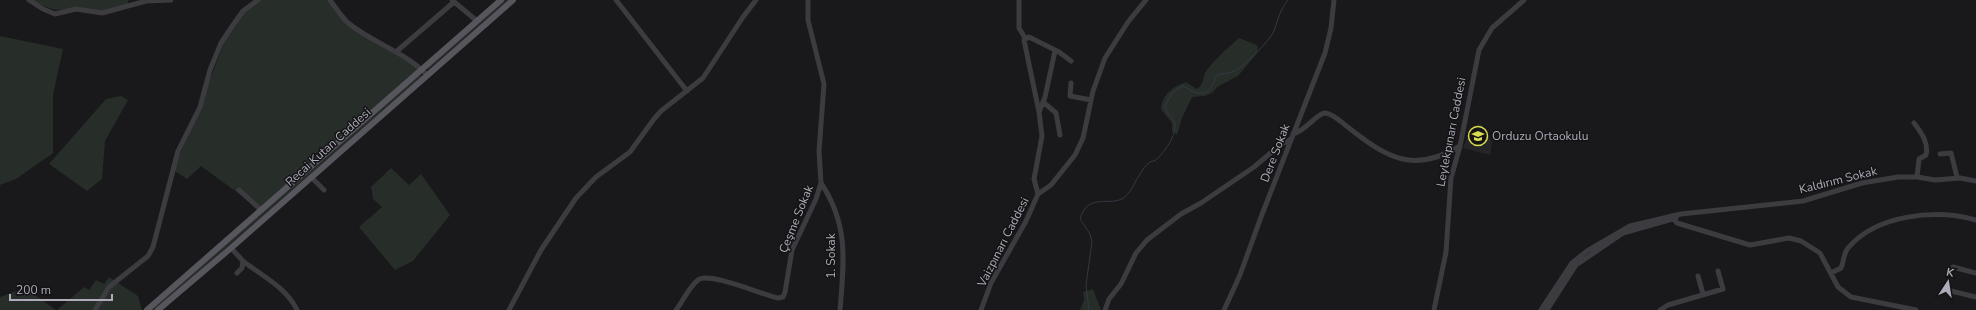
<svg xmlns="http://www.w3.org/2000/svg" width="1976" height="310" font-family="'Nunito Sans',sans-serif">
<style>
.built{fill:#252427}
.green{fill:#272e2a}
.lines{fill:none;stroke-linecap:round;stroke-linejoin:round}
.stream{stroke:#353842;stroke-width:1}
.minor{stroke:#3c3b40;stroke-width:5}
.major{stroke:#57565d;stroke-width:6}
.labels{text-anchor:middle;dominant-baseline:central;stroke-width:3;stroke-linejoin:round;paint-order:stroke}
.street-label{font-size:12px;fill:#adacb8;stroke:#141315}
.poi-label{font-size:12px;fill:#adacb8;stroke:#141315;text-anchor:start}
</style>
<rect width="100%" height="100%" fill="#19181a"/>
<path class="built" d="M 1480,123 L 1492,142 L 1490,155 L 1463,148 L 1470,131 Z"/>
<path class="green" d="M 27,0 L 128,0 L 128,5 L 102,13 L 76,9 L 55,10 Z
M 260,0 L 331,0 L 354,26 L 422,69 L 261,210 L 201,166 L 187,179 L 173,170 L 196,116 L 227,35 L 247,8 Z
M 505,0 L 508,0 L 428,70 L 426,68 Z
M 0,36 L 63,49 L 53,95 L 53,153 L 16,179 L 0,185 Z
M 1239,38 L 1257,45 L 1258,52 L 1238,76 L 1217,87 L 1212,93 L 1205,96 L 1192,97 L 1182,118 L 1177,135 L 1172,131 L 1172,123 L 1161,109 C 1163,93 1173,87 1186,82 L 1197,89 C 1205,84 1202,76 1207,70 C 1216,58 1228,48 1239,38 Z
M 420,74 L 422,76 L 155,310 L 150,310 Z
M 121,96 L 128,100 L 105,141 L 102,179 L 87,191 L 49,164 L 106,99 Z
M 391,168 L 409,185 L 421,174 L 450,215 L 413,261 L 395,270 L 359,227 L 382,207 L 373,199 L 371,187 Z
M 109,277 L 138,296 L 142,310 L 57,310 L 84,287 L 89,290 L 96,280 L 104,284 Z
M 25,288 L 56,310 L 0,310 L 0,297 Z
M 1093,289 L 1101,310 L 1080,310 L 1084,299 L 1083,292 Z"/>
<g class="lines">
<path class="stream" d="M 1089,310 L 1086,285 L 1092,242 L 1090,234 L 1080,219 C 1088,191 1111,208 1125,197 C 1132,191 1135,181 1140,174 C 1142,170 1146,165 1150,162 C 1153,161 1155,161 1158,158 C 1165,151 1175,137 1175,126 C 1175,118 1166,114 1165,106 L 1172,93 L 1182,86 C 1187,87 1189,90 1194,92 C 1209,97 1212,86 1217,75 C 1222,73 1230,74 1235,71 C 1246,64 1268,43 1274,31 C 1278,19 1280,10 1288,0"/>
<path class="minor" d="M 29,0 L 43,9 L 55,14 L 76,9 L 102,13 L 146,1 L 171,0
M 330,0 C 335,7 341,16 347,22 C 372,43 404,51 427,75
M 452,0 L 477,21
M 616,0 L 687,91
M 1019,0 L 1019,28 L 1025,38
M 397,51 L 454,2
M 1055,51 L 1045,97 L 1039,112 L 1024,40 L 1029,37 L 1059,52 L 1071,61
M 1071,83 L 1070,96 L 1091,100
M 1043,102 L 1056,113 L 1060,135
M 1914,123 C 1921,132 1929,143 1926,155 L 1919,159 L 1917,177
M 1293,134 C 1306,131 1317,113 1325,113 C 1334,114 1342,123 1349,128 C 1387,158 1414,174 1460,146
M 1940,154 L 1951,153 L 1957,177
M 311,177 L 324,190
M 821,183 C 849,225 844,262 840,310
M 239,190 L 261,210
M 1038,194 L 1034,179 L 1042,136 L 1039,112
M 1672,216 L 1677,223 L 1750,245 L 1789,238 L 1801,241 L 1820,253 L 1838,287 L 1851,297 L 1916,310
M 231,248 L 243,261 L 242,268 L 237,273
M 243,261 C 262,276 286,287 297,310
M 1953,267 L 1976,273
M 1831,273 L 1841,268 C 1844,262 1843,254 1848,248 C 1877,214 1936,209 1976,220
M 1698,276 L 1703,294
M 1947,290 L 1976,297
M 95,310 L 109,287 L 148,256 L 153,247 L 178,151 L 200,107 L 210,70 L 221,43 L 233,25 L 243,11 L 258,0
M 509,310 L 541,250 L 576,198 L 596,177 L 630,152 L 654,119 L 661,111 L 703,78 L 743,17 L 756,0
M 676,310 C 683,301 689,287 698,280 C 708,271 763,295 778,298 L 783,297 L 785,292 L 792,250 L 816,199 L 821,183 L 819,151 L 824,84 L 808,20 L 808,0
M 981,310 L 991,283 L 1026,221 L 1038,194 L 1051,185 L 1075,155 L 1083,138 L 1093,91 L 1105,58 L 1128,22 L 1146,0
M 1105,310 L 1109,299 L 1121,284 L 1136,253 L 1147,240 L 1181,214 L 1201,203 L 1254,167 L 1280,145 L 1291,139
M 1224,310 L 1240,275 L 1261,217 L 1325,53 L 1331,28 L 1334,0
M 1434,310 L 1446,252 L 1451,178 L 1460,146 L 1479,50 L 1492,28 L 1524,0
M 1541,310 L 1572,263 L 1587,251 L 1630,226 L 1681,214 L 1803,201 L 1862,183 L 1898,177 L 1917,177 L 1935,180 L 1960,178 L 1976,181
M 1547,310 L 1576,265 L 1582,261 L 1623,233 L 1676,218
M 1660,310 L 1668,305 L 1723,289 L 1718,271"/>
<path class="major" d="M 147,310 L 501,0
M 158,310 L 231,248 L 513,0"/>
</g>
<defs>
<symbol id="school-ring" viewBox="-11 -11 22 22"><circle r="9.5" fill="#141315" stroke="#d9dc4e" stroke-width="1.5"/><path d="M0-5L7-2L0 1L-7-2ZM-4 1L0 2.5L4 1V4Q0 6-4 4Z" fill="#d9dc4e"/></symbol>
</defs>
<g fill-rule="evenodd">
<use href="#school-ring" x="1467" y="125" width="22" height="22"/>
</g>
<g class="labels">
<g class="street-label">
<text transform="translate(1451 132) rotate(-79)">Leylekpınarı Caddesi</text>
<text transform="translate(328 147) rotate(-42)">Recai Kutan Caddesi</text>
<text transform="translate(1275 153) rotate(-69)">Dere Sokak</text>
<text transform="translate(1838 180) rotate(-14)">Kaldırım Sokak</text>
<text transform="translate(796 219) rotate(-68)">Çeşme Sokak</text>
<text transform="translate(1003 242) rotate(-63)">Vaizpınarı Caddesi</text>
<text transform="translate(831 256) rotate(-90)">1. Sokak</text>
</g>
<g class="poi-label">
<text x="1492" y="136">Orduzu Ortaokulu</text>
</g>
</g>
<g transform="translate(1948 282) rotate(12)" stroke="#141315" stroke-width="3" paint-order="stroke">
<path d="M0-3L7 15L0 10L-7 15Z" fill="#adacb8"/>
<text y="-6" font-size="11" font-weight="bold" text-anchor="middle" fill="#adacb8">K</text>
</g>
<path d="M10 294v6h102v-6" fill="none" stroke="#adacb8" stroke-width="2"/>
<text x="16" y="294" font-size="12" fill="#adacb8" stroke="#141315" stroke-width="3" paint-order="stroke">200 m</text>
</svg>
